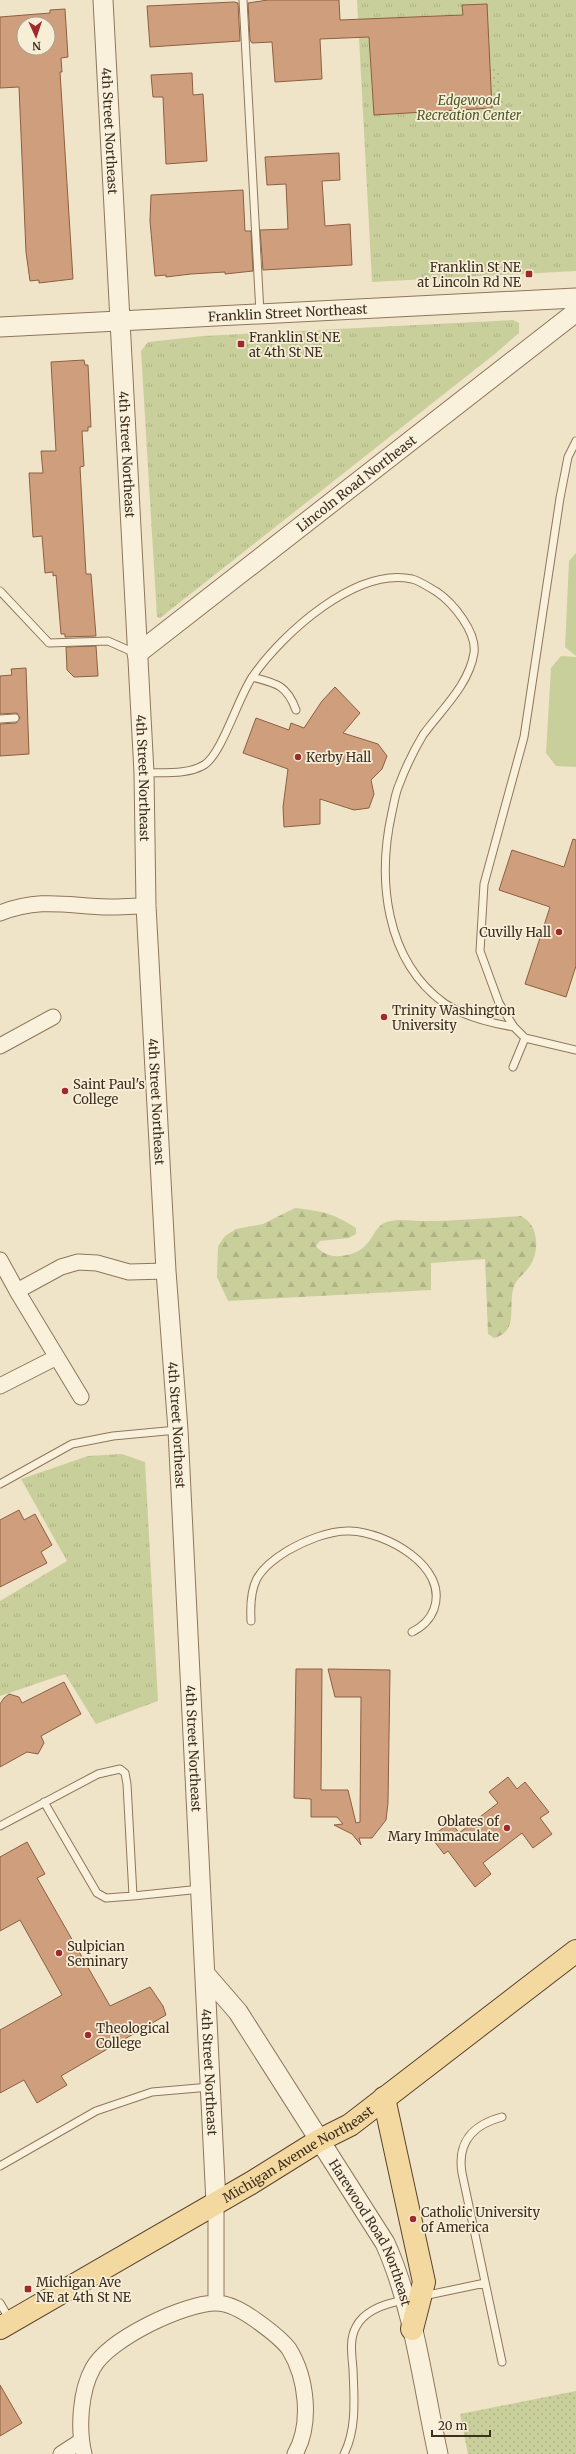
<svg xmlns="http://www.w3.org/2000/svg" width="576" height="2454" font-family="Merriweather,serif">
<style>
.grass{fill:#c9cf9b}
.forest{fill:url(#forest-firs)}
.park{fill:url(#park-tufts)}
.garden{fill:url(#garden-dots)}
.building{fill:#cf9f7d;stroke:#8d5f41;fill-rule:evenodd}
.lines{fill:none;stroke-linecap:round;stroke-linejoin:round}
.service-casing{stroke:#8d765c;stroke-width:9}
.minor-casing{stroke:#8d765c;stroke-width:17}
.tertiary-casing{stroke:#8d765c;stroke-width:21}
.primary-casing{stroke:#5b4430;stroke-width:24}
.service{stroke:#faf1dc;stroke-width:7}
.minor{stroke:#faf1dc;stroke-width:15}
.tertiary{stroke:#faf1dc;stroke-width:19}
.primary{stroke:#f3d9a0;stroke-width:22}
.poi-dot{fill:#9e2a2b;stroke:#f7eed8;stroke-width:1.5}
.labels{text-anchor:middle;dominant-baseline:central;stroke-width:3.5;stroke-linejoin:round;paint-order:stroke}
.park-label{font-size:13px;font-style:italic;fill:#4d5a26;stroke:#f7eed8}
.street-label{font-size:13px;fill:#3d2e20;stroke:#f7eed8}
.poi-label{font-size:13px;fill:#3d2e20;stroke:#f7eed8;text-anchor:start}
</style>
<defs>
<pattern id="forest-firs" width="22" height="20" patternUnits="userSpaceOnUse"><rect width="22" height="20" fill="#c9cf9b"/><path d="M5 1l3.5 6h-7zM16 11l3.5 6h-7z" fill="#aeb285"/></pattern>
<pattern id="park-tufts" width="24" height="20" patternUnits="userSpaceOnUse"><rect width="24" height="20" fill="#c9cf9b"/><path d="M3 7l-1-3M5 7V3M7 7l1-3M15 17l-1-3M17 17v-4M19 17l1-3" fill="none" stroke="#aeb285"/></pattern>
<pattern id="garden-dots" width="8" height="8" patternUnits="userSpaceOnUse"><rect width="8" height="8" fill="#c9cf9b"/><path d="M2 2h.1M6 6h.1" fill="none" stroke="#aeb285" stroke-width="1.8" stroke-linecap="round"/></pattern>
</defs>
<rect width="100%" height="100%" fill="#f0e4c8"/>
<path class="grass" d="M 576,553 L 576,656 L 565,647 L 569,561 Z
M 561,656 L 576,657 L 576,767 L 556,766 L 546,753 L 551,668 Z"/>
<path class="forest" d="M 295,1208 C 321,1211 333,1213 356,1228 L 356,1234 L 349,1238 L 320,1241 L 316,1246 C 322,1253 330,1257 340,1256 C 375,1253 369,1228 387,1222 C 399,1218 411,1221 423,1221 C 456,1221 489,1218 521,1216 C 538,1224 540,1249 531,1264 C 527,1272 517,1278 514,1286 C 507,1306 520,1331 494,1338 L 488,1334 L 485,1259 L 431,1263 L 431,1290 L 228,1301 L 217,1277 L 218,1246 L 225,1236 L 236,1229 L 263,1224 Z"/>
<path class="park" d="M 357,0 L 576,0 L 576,271 L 372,282 Z
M 513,320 L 519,323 L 519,333 L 496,353 L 160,618 L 157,617 L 141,351 L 148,342 L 203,336 Z
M 122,1454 L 145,1462 L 158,1701 L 96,1724 L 65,1674 L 0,1696 L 0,1601 L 67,1561 L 21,1479 L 88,1456 Z"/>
<path class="garden" d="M 501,68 L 503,110 L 452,113 L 450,71 Z
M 576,2391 L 576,2454 L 468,2454 L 460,2414 Z"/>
<path class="building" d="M 268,0 L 339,0 L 340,20 L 463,15 L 462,5 L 487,4 L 492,108 L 374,115 L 369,37 L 320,39 L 322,79 L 275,82 L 272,42 L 252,43 L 250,40 L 248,3 Z
M 234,2 L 238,3 L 240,41 L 150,47 L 147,6 Z
M 65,9 L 68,57 L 61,58 L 62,72 L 60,72 L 73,279 L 39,283 L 39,280 L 30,281 L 26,252 L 19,87 L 0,88 L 0,17 L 50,13 L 50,10 ZM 24,24 L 48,24 L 48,48 L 24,48 Z
M 192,73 L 193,95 L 203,94 L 207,161 L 166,164 L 163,97 L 153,97 L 151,75 Z
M 339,153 L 340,180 L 322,181 L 325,226 L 350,224 L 352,265 L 263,270 L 260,230 L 288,229 L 286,184 L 267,185 L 265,157 Z
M 243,190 L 245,231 L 251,231 L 253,271 L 225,274 L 225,272 L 191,274 L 166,277 L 166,275 L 155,276 L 150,221 L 151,195 Z
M 84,360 L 85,365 L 88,365 L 91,427 L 88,427 L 88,431 L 82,431 L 84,466 L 80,467 L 86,574 L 91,574 L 96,636 L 65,637 L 65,634 L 61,634 L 56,575 L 53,576 L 53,572 L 45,573 L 42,536 L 33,537 L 29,473 L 43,473 L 41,451 L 56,451 L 51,362 Z
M 96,646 L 98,676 L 74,677 L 67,670 L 66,647 Z
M 26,668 L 29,754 L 0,756 L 0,724 L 16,723 L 20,718 L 17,713 L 0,714 L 0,676 L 12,675 L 11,669 Z
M 335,687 L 360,713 L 343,733 L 378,744 L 387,756 L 382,769 L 371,780 L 374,794 L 369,808 L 354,810 L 320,799 L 320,824 L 284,827 L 283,807 L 288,769 L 243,753 L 256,718 L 289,730 L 291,723 L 304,728 L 322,701 Z
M 573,839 L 576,840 L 576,966 L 566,997 L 525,984 L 550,907 L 499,890 L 512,850 L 564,867 Z
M 19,1510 L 24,1520 L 35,1514 L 52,1545 L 41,1552 L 47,1563 L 0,1587 L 0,1520 Z
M 296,1669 L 322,1669 L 321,1790 L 348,1790 L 356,1823 L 360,1822 L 361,1697 L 335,1697 L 328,1669 L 390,1670 L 388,1803 L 386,1820 L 372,1838 L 359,1838 L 361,1845 L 352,1834 L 334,1825 L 343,1824 L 337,1817 L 311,1817 L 311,1799 L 294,1798 Z
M 64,1682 L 81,1714 L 41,1736 L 44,1743 L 38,1754 L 27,1752 L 0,1767 L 0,1704 L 4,1698 L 9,1694 L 19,1697 L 22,1703 Z
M 508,1777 L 517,1789 L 525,1782 L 549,1812 L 540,1818 L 552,1834 L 533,1848 L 522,1833 L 483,1863 L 491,1874 L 475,1887 L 448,1851 L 444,1854 L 431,1837 L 451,1822 L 459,1833 L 498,1803 L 489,1792 Z
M 27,1842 L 45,1874 L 37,1878 L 110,2006 L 150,1987 L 163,2006 L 166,2015 L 61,2076 L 67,2085 L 37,2103 L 24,2080 L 0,2093 L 0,2030 L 62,1995 L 20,1920 L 0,1931 L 0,1857 Z
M 0,2385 L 22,2423 L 0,2436 Z"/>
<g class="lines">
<defs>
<path id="service" d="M 243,0 L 260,313
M 0,591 L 49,643 L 108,641 L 135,653
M 252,677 C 276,683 287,685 296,710
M 0,719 L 15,718
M 144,773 C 163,772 187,775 204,765 C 222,754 239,695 253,676 C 283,633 356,567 412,579 C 420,581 430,588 437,592 C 453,603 477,632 474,653 C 469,685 441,710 423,735 C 414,750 405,769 399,785 C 395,794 394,804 392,812 C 377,879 385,960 444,1003 C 464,1017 490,1023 514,1027
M 525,1038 L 576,1050
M 513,1067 L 525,1038 L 514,1027 L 499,1003 L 480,951 L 484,884 L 524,737 L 560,498 L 568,457 L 576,441
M 0,1484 L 72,1444 L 113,1436 L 177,1430
M 251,1621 C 249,1584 256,1570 287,1551 C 304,1541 330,1530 350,1531 C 385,1532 449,1566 434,1609 C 430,1620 422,1627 412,1632
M 44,1802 L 97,1893 L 106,1898 L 133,1896
M 0,1826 L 98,1774 L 120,1769 L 125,1773 L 127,1784 L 133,1896 L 201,1889
M 502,2117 C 472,2125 457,2143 462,2173 L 502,2362
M 0,2166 L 96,2111 L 152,2092 L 210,2087
M 423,2296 L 485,2283
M 0,2303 L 10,2320
M 344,2454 C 357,2429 354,2397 353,2369 C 352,2356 349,2339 356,2327 C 365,2309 387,2303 405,2300"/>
<path id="minor" d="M 0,913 C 42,897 67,906 109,907 C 122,907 134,906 146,906
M 0,1046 L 53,1017
M 0,1260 L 17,1291 L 61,1267 L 78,1262 L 97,1263 L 129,1272 L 166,1271
M 17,1291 L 81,1397
M 0,1386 L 57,1357
M 216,2203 L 216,2303
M 61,2454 L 81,2441
M 84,2454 C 78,2429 80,2391 93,2368 C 109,2339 184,2303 216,2303 C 230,2303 246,2313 257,2321 C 268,2329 281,2338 289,2349 C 307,2378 312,2424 295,2454"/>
<g id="tertiary">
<path id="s1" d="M 103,0 L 144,773 L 146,906 L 166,1271 L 178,1430 L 216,2203"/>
<path id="s2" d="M 0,327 L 576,298"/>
<path id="s3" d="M 137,654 L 576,312"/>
<path id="s4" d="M 206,1975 L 238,2012 L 385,2243 C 414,2307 423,2386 438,2454"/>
</g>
<g id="primary">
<path d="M 384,2098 L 424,2282 L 412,2329"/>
<path id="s5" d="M 0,2328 L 251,2183 L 320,2140 L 350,2125 L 576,1951"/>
</g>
</defs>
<use href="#service" class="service-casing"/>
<use href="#minor" class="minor-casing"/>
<use href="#tertiary" class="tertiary-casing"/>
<use href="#primary" class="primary-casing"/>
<use href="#service" class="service"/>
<use href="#minor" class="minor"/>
<use href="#tertiary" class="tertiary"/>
<use href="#primary" class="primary"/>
</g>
<g class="poi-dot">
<rect x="525" y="270" width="8" height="8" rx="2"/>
<rect x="237" y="340" width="8" height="8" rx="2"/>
<circle cx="298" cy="757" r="4"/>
<circle cx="559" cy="932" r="4"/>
<circle cx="384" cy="1017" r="4"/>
<circle cx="65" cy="1091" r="4"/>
<circle cx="507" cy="1828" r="4"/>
<circle cx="59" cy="1953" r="4"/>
<circle cx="88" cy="2035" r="4"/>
<circle cx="413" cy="2219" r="4"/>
<rect x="24" y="2285" width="8" height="8" rx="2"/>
</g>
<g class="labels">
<g class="park-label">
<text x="469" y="100">Edgewood<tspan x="469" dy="15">Recreation Center</tspan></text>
</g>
<g class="street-label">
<text stroke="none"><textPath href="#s1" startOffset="131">4th Street Northeast</textPath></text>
<text stroke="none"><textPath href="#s2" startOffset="288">Franklin Street Northeast</textPath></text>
<text stroke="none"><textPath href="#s1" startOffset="455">4th Street Northeast</textPath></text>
<text stroke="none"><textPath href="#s3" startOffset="278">Lincoln Road Northeast</textPath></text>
<text stroke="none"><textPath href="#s1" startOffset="779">4th Street Northeast</textPath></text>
<text stroke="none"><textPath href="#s1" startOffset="1103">4th Street Northeast</textPath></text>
<text stroke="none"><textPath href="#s1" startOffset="1427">4th Street Northeast</textPath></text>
<text stroke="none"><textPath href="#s1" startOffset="1751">4th Street Northeast</textPath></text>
<text stroke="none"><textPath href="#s1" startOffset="2075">4th Street Northeast</textPath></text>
<text stroke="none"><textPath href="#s5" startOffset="345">Michigan Avenue Northeast</textPath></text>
<text stroke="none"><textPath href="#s4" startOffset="307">Harewood Road Northeast</textPath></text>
</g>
<g class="poi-label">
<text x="521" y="267" text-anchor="end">Franklin St NE<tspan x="521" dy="15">at Lincoln Rd NE</tspan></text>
<text x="249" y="337">Franklin St NE<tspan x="249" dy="15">at 4th St NE</tspan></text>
<text x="306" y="757">Kerby Hall</text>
<text x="551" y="932" text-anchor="end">Cuvilly Hall</text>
<text x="392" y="1010">Trinity Washington<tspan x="392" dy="15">University</tspan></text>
<text x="73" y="1084">Saint Paul's<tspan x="73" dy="15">College</tspan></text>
<text x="499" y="1821" text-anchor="end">Oblates of<tspan x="499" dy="15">Mary Immaculate</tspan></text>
<text x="67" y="1946">Sulpician<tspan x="67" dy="15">Seminary</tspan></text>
<text x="96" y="2028">Theological<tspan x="96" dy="15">College</tspan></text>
<text x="421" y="2212">Catholic University<tspan x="421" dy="15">of America</tspan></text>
<text x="36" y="2282">Michigan Ave<tspan x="36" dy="15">NE at 4th St NE</tspan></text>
</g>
</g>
<g transform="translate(36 36) rotate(177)"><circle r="19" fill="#f7eed8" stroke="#ada18e"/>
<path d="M0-3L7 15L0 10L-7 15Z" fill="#9e2a2b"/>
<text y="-6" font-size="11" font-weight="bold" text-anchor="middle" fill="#3d2e20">N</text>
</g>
<path d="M432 2430v6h58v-6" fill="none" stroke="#3d2e20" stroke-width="2"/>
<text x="438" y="2430" font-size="12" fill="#3d2e20" stroke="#f7eed8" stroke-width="3" paint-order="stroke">20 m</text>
</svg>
